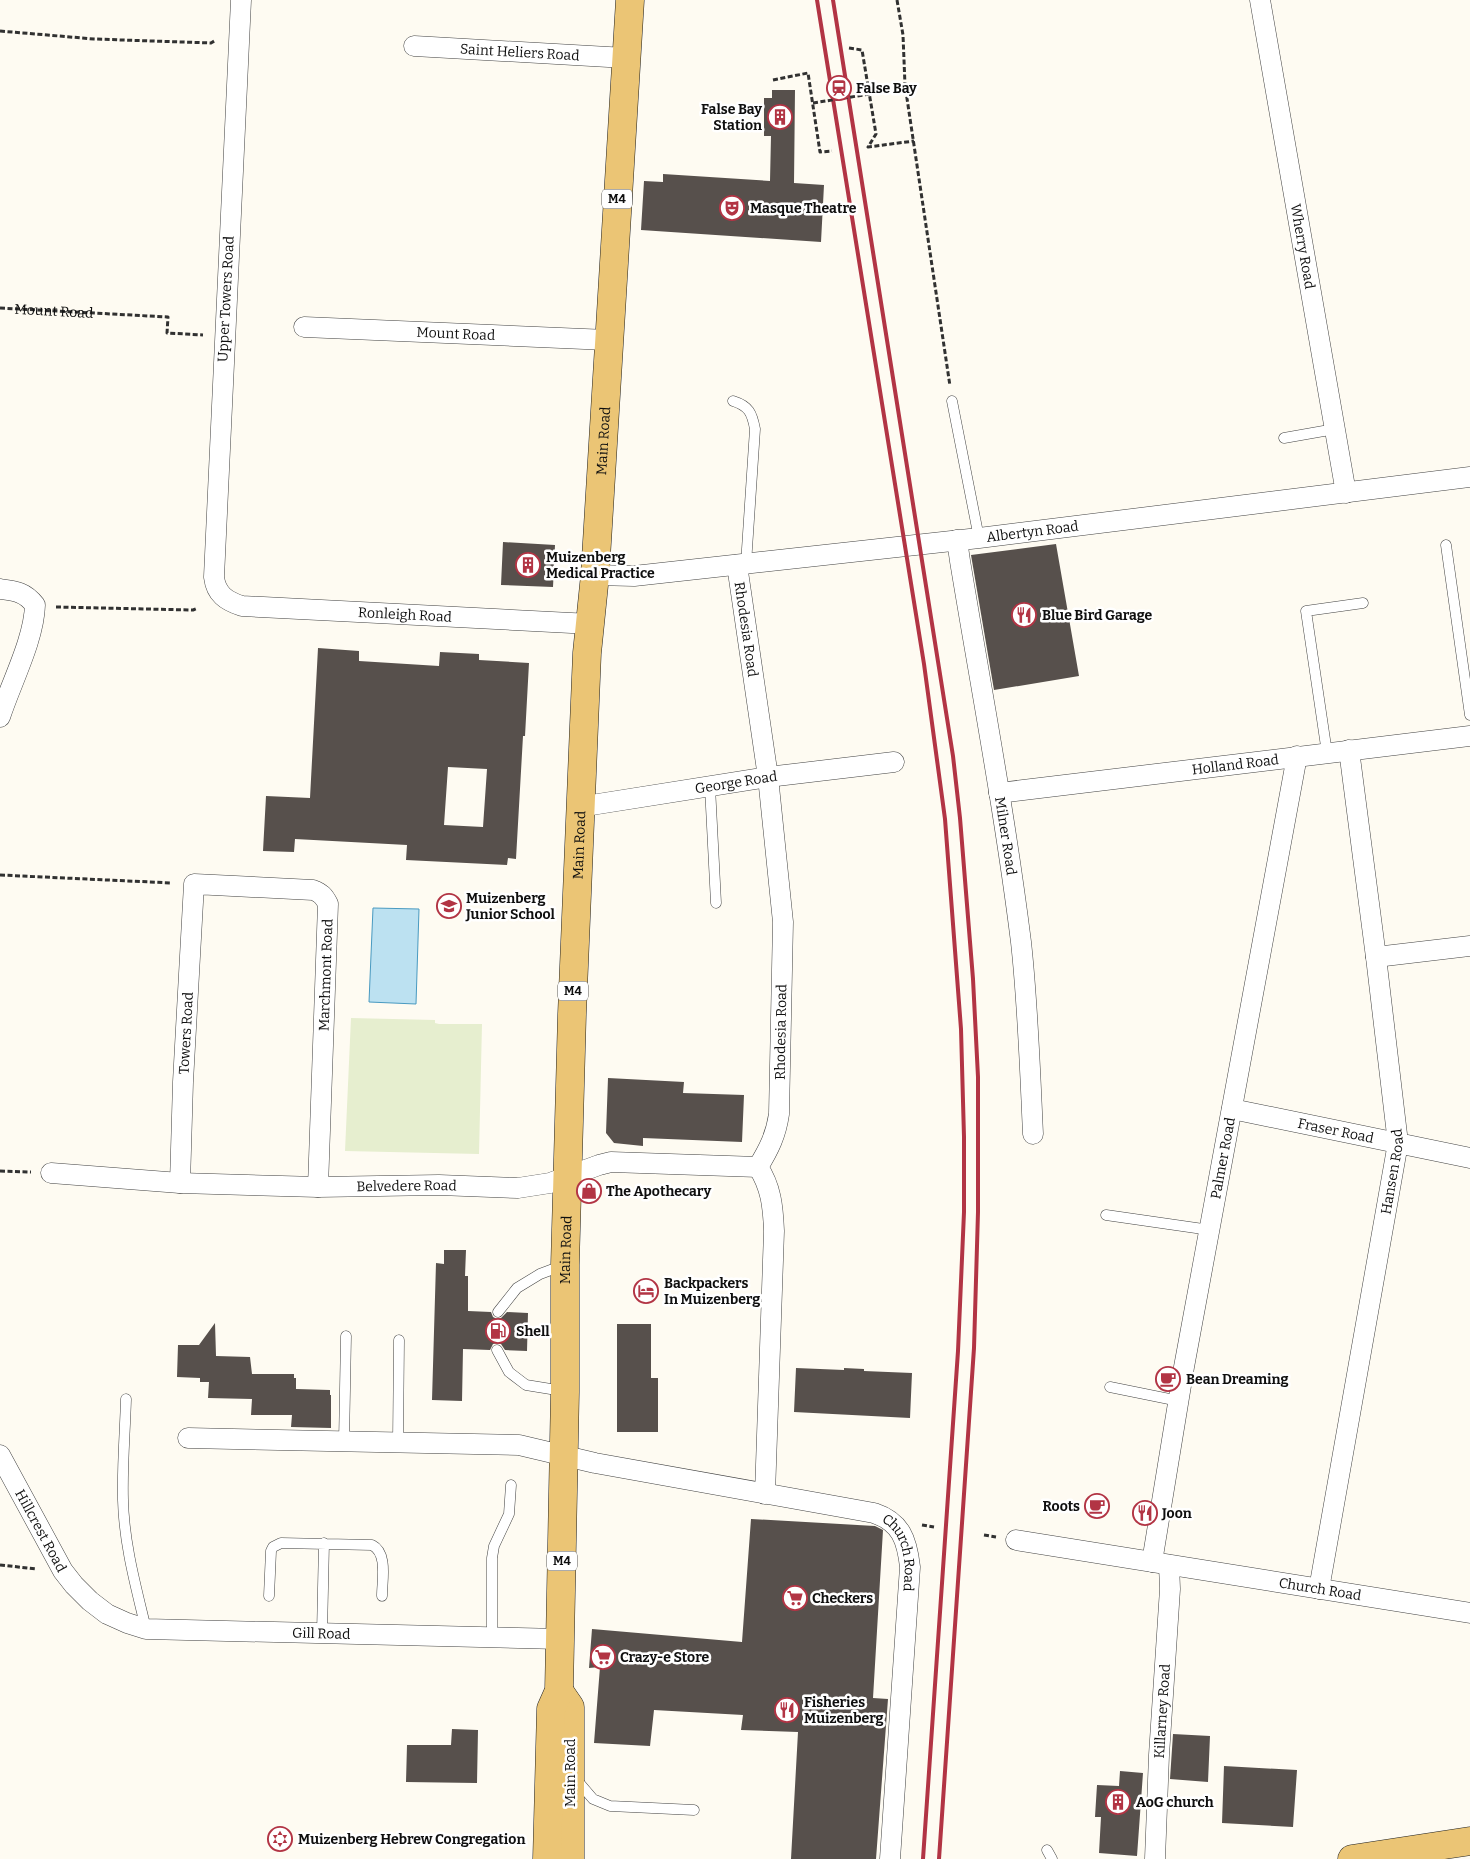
<svg xmlns="http://www.w3.org/2000/svg" width="1470" height="1859" font-family="Bitter,serif">
<style>
.pitch{fill:#e6eecf}
.water{fill:#bce1f1;stroke:#499ac1}
.building{fill:#57504c;fill-rule:evenodd}
.lines{fill:none;stroke-linecap:round;stroke-linejoin:round}
.lane-casing{stroke:#424242;stroke-width:11}
.street-casing{stroke:#424242;stroke-width:21}
.primary-casing{stroke:#202020;stroke-width:29}
.path{stroke:#313131;stroke-width:3;stroke-dasharray:5 2.5;stroke-linecap:butt}
.lane{stroke:#fff;stroke-width:10}
.street{stroke:#fff;stroke-width:20}
.primary{stroke:#ebc575;stroke-width:28}
.rail{stroke:#b23444;stroke-width:4}
.path-bridge{stroke:#313131;stroke-width:3;stroke-dasharray:5 2.5;stroke-linecap:butt}
.labels{text-anchor:middle;dominant-baseline:central;stroke-width:5;stroke-linejoin:round;paint-order:stroke}
.shield{fill:#fff;stroke:#575757;stroke-width:1}
.shield-label{font-size:12px;font-weight:bold;fill:#0f0f0f}
.street-label{font-size:14px;fill:#0f0f0f;stroke:#fff}
.poi-label{font-size:14px;font-weight:bold;fill:#0f0f0f;stroke:#fff;text-anchor:start}
</style>
<rect width="100%" height="100%" fill="#fefbf2"/>
<path class="pitch" d="M 351,1018 L 435,1020 L 435,1023 L 439,1024 L 482,1024 L 479,1154 L 345,1151 Z"/>
<path class="water" d="M 373,908 L 419,909 L 416,1004 L 369,1002 Z"/>
<path class="building" d="M 772,90 L 795,90 L 794,183 L 824,185 L 821,242 L 641,230 L 644,181 L 663,182 L 663,174 L 770,181 L 771,136 L 764,136 L 764,98 L 772,98 Z
M 503,542 L 555,545 L 553,587 L 501,585 Z
M 1056,544 L 1079,676 L 994,690 L 971,555 Z
M 318,648 L 359,651 L 359,661 L 439,666 L 440,652 L 479,654 L 479,660 L 529,663 L 525,736 L 523,736 L 516,859 L 508,858 L 507,865 L 406,860 L 407,845 L 295,839 L 294,852 L 263,851 L 266,796 L 310,798 ZM 448,767 L 487,769 L 483,827 L 444,825 Z
M 608,1078 L 684,1082 L 683,1093 L 744,1095 L 742,1142 L 643,1138 L 643,1146 L 614,1143 L 606,1133 Z
M 444,1250 L 466,1250 L 465,1276 L 468,1276 L 468,1311 L 491,1312 L 493,1317 L 497,1319 L 501,1318 L 507,1312 L 528,1313 L 527,1351 L 505,1350 L 501,1344 L 498,1343 L 493,1344 L 490,1350 L 463,1349 L 462,1401 L 432,1400 L 436,1263 L 444,1264 Z
M 215,1323 L 216,1356 L 250,1357 L 252,1374 L 294,1374 L 294,1378 L 296,1378 L 296,1389 L 330,1390 L 330,1395 L 331,1395 L 331,1428 L 291,1427 L 292,1415 L 251,1415 L 252,1399 L 208,1398 L 209,1382 L 200,1382 L 200,1378 L 177,1377 L 178,1345 L 199,1345 Z
M 617,1324 L 651,1324 L 651,1378 L 658,1378 L 658,1432 L 617,1432 Z
M 796,1368 L 844,1370 L 844,1368 L 864,1369 L 864,1371 L 912,1373 L 910,1418 L 794,1412 Z
M 751,1519 L 875,1526 L 883,1530 L 873,1698 L 888,1699 L 876,1859 L 791,1859 L 798,1732 L 741,1730 L 743,1715 L 654,1710 L 650,1746 L 594,1743 L 600,1667 L 589,1668 L 592,1629 L 742,1642 Z
M 452,1729 L 478,1730 L 477,1783 L 406,1782 L 407,1745 L 451,1745 Z
M 1173,1734 L 1210,1736 L 1208,1782 L 1170,1779 Z
M 1224,1766 L 1297,1770 L 1293,1827 L 1222,1823 Z
M 1120,1771 L 1143,1773 L 1137,1856 L 1099,1853 L 1101,1817 L 1095,1817 L 1097,1785 L 1119,1786 Z"/>
<g class="lines">
<defs>
<path id="lane" d="M 733,401 C 749,406 752,413 755,429 L 746,564
M 952,401 L 979,538
M 1284,438 L 1335,429
M 1446,545 L 1470,715
M 1327,753 L 1306,611 L 1363,603
M 710,787 L 716,903
M 1106,1215 L 1210,1230
M 498,1312 L 517,1288 L 540,1274 L 564,1265
M 497,1350 L 509,1372 L 526,1385 L 563,1391
M 1110,1387 L 1179,1401
M 126,1399 C 125,1433 122,1467 123,1500 C 124,1544 136,1587 146,1629
M 344,1442 L 346,1336
M 398,1442 L 399,1340
M 269,1596 L 271,1551 L 273,1547 L 281,1543 L 372,1545 C 388,1553 382,1580 382,1596
M 322,1633 L 324,1543
M 492,1638 L 492,1558 L 494,1546 L 509,1514 L 511,1485
M 575,1778 L 593,1799 L 610,1806 L 694,1810
M 1047,1850 L 1052,1859"/>
<g id="street">
<path id="s2" d="M 241,0 L 214,577 C 216,594 226,601 242,606 L 591,624"/>
<path id="s3" d="M 1260,0 L 1346,493"/>
<path id="s4" d="M 414,46 L 626,58"/>
<path id="s5" d="M 304,327 L 608,340"/>
<path id="s6" d="M 957,540 L 960,561 C 981,688 1005,814 1021,942 C 1028,1005 1030,1070 1033,1134"/>
<path id="s7" d="M 737,565 L 768,777 L 783,922 L 779,1114 C 776,1135 769,1149 758,1167"/>
<path id="s8" d="M 595,575 L 634,576 L 979,538 L 1470,477"/>
<path d="M 0,589 C 16,591 25,592 35,605 C 34,640 11,683 0,717"/>
<path id="s9" d="M 999,793 L 1470,736"/>
<path id="s10" d="M 579,807 L 768,777 L 894,762"/>
<path d="M 1376,957 L 1470,946"/>
<path id="s11" d="M 1232,1109 L 1470,1158"/>
<path d="M 758,1167 C 771,1187 773,1206 774,1231 L 765,1494"/>
<path id="s12" d="M 51,1173 L 180,1183 L 318,1187 L 439,1185 L 518,1188 L 550,1183 L 599,1165 L 611,1162 L 758,1167"/>
<path id="s13" d="M 180,1183 L 183,1082 L 194,884 L 313,890 C 321,893 324,896 328,904 L 318,1187"/>
<path id="s14" d="M 188,1438 L 519,1445 L 595,1463 L 874,1513 C 901,1522 907,1540 910,1567 L 890,1859"/>
<path id="s15" d="M 0,1455 L 63,1571 L 74,1585 L 90,1601 L 107,1614 L 127,1623 L 146,1629 L 560,1639"/>
<path id="s16" d="M 1016,1540 L 1470,1613"/>
<path id="s17" d="M 1152,1562 L 1184,1367 L 1297,756"/>
<path id="s18" d="M 1319,1589 L 1398,1143 L 1376,957 L 1349,750"/>
<path id="s19" d="M 1155,1859 L 1159,1755 L 1170,1589 L 1169,1565"/>
</g>
<g id="primary">
<path d="M 559,1691 L 570,1707 L 570,1859"/>
<path id="s20" d="M 547,1859 L 551,1709 L 559,1691 L 565,1392 L 565,1265 L 572,1014 L 587,653 L 595,575 L 630,0"/>
<path d="M 1352,1859 L 1470,1841"/>
</g>
</defs>
<use href="#lane" class="lane-casing"/>
<use href="#street" class="street-casing"/>
<use href="#primary" class="primary-casing"/>
<g class="path">
<path d="M 897,0 L 903,35 L 905,85 L 950,386"/>
<path d="M 0,31 L 94,39 L 211,43 L 216,40"/>
<path d="M 849,48 L 862,50 L 876,134 L 868,147 L 914,141"/>
<path d="M 773,80 L 808,73 L 820,152 L 832,151"/>
<path id="s1" d="M 0,308 L 168,317 L 167,333 L 203,335"/>
<path d="M 56,607 L 193,610 L 198,608"/>
<path d="M 0,875 L 172,883"/>
<path d="M 0,1171 L 31,1172"/>
<path d="M 922,1525 L 934,1527"/>
<path d="M 984,1535 L 996,1537"/>
<path d="M 0,1565 L 37,1569"/>
</g>
<use href="#lane" class="lane"/>
<use href="#street" class="street"/>
<use href="#primary" class="primary"/>
<path class="rail" d="M 817,0 L 924,664 L 945,819 L 961,1029 L 964,1137 L 964,1212 L 958,1351 L 923,1859
M 833,0 L 953,756 L 960,818 L 973,979 L 978,1077 L 978,1212 L 974,1348 L 939,1859"/>
<path class="path-bridge" d="M 813,103 L 870,94"/>
</g>
<defs>
<symbol id="station-ring" viewBox="-11 -11 22 22"><circle r="9.5" fill="#fff" stroke="#b23444" stroke-width="1.5"/><path d="M-3-6H3Q5-6 5-4V2Q5 4 3 4L4.5 6H3L1.5 4h-3L-3 6H-4.5L-3 4Q-5 4-5 2V-4Q-5-6-3-6ZM-3.5-4v3h7v-3ZM-3.5 1v1.5H-2V1ZM2 1v1.5H3.5V1Z" fill="#b23444"/></symbol>
<symbol id="building-ring" viewBox="-11 -11 22 22"><circle r="9.5" fill="#fff" stroke="#b23444" stroke-width="1.5"/><path d="M-4-6H4V6H1V3H-1V6H-4ZM-2.5-4.3h1.7v1.8h-1.7ZM.8-4.3h1.7v1.8H.8ZM-2.5-1h1.7V.8h-1.7ZM.8-1h1.7V.8H.8Z" fill="#b23444"/></symbol>
<symbol id="theatre-ring" viewBox="-11 -11 22 22"><circle r="9.5" fill="#fff" stroke="#b23444" stroke-width="1.5"/><path d="M-5-5.5Q0-4 5-5.5V0Q5 5 0 6Q-5 5-5 0ZM-3.3-2.5H-1v1.5H-3.3ZM1-2.5H3.3v1.5H1ZM-2.8 1Q0 5.5 2.8 1Z" fill="#b23444"/></symbol>
<symbol id="restaurant-ring" viewBox="-11 -11 22 22"><circle r="9.5" fill="#fff" stroke="#b23444" stroke-width="1.5"/><path d="M-5-6h1v4h1v-4h1v4h1v-4h1v5L-1.5 .5V6h-2V.5L-5-1ZM5-6V6H3V1.5H1.5Q1.5-4 5-6Z" fill="#b23444"/></symbol>
<symbol id="school-ring" viewBox="-11 -11 22 22"><circle r="9.5" fill="#fff" stroke="#b23444" stroke-width="1.5"/><path d="M0-5L7-2L0 1L-7-2ZM-4 1L0 2.5L4 1V4Q0 6-4 4Z" fill="#b23444"/></symbol>
<symbol id="shop-ring" viewBox="-11 -11 22 22"><circle r="9.5" fill="#fff" stroke="#b23444" stroke-width="1.5"/><path d="M-5-2.5h2.3a2.7 3.5 0 0 1 5.4 0H5L5.5 6h-11ZM-1.5-2.5h3a1.5 2.3 0 0 0-3 0Z" fill="#b23444"/></symbol>
<symbol id="hotel-ring" viewBox="-11 -11 22 22"><circle r="9.5" fill="#fff" stroke="#b23444" stroke-width="1.5"/><path d="M-6-4.5h1.5V1H6V5H4.5V3h-9V5H-6ZM-4 0a1.8 1.8 0 1 1 3.6 0ZM.5 0V-2.5h3Q6-2.5 6 0Z" fill="#b23444"/></symbol>
<symbol id="fuel-ring" viewBox="-11 -11 22 22"><circle r="9.5" fill="#fff" stroke="#b23444" stroke-width="1.5"/><path d="M-5.5-6h7V0h2V4h1.3V-2.5L3-4.5l.8-.8L6-3V5H2.5V1h-1V6h-7ZM-4.2-4.7v3.2H.2V-4.7Z" fill="#b23444"/></symbol>
<symbol id="cafe-ring" viewBox="-11 -11 22 22"><circle r="9.5" fill="#fff" stroke="#b23444" stroke-width="1.5"/><path d="M-5.5-4.5H6V0H3Q3 3.5 0 3.5H-2.5Q-5.5 3.5-5.5 0ZM3-3.2v2h1.7v-2ZM-6 4.5H4V6H-6Z" fill="#b23444"/></symbol>
<symbol id="supermarket-ring" viewBox="-11 -11 22 22"><circle r="9.5" fill="#fff" stroke="#b23444" stroke-width="1.5"/><path d="M-6-5.5h2.5l.6 2H6L4.5 2H-2.5L-4.4-4H-6ZM-1.5 3.2a1.3 1.3 0 1 0 .1 0ZM3 3.2a1.3 1.3 0 1 0 .1 0Z" fill="#b23444"/></symbol>
<symbol id="synagogue-ring" viewBox="-11 -11 22 22"><circle r="9.5" fill="#fff" stroke="#b23444" stroke-width="1.5"/><path d="M0-6.5L5.6 3.2H-5.6ZM0 6.5L5.6-3.2H-5.6Z" fill="#b23444"/></symbol>
</defs>
<g fill-rule="evenodd">
<use href="#station-ring" x="825" y="74" width="28" height="28"/>
<use href="#building-ring" x="766" y="103" width="28" height="28"/>
<use href="#theatre-ring" x="718" y="194" width="28" height="28"/>
<use href="#building-ring" x="514" y="551" width="28" height="28"/>
<use href="#restaurant-ring" x="1010" y="601" width="28" height="28"/>
<use href="#school-ring" x="435" y="892" width="28" height="28"/>
<use href="#shop-ring" x="575" y="1177" width="28" height="28"/>
<use href="#hotel-ring" x="632" y="1277" width="28" height="28"/>
<use href="#fuel-ring" x="484" y="1317" width="28" height="28"/>
<use href="#cafe-ring" x="1154" y="1365" width="28" height="28"/>
<use href="#cafe-ring" x="1083" y="1492" width="28" height="28"/>
<use href="#restaurant-ring" x="1131" y="1499" width="28" height="28"/>
<use href="#supermarket-ring" x="781" y="1584" width="28" height="28"/>
<use href="#supermarket-ring" x="589" y="1643" width="28" height="28"/>
<use href="#restaurant-ring" x="773" y="1696" width="28" height="28"/>
<use href="#building-ring" x="1104" y="1788" width="28" height="28"/>
<use href="#synagogue-ring" x="266" y="1825" width="28" height="28"/>
</g>
<g class="labels">
<g class="shield">
<rect x="602" y="189.5" width="30" height="19" rx="4"/>
<rect x="558" y="981.5" width="30" height="19" rx="4"/>
<rect x="547" y="1551.5" width="30" height="19" rx="4"/>
</g>
<g class="shield-label">
<text x="617" y="199">M4</text>
<text x="573" y="991">M4</text>
<text x="562" y="1561">M4</text>
</g>
<g class="street-label">
<text stroke="none"><textPath href="#s4" startOffset="106">Saint Heliers Road</textPath></text>
<text stroke="none"><textPath href="#s3" startOffset="250">Wherry Road</textPath></text>
<text transform="translate(226 299) rotate(-87)">Upper Towers Road</text>
<text stroke="none"><textPath href="#s1" startOffset="54">Mount Road</textPath></text>
<text stroke="none"><textPath href="#s5" startOffset="152">Mount Road</textPath></text>
<text stroke="none"><textPath href="#s20" startOffset="1421">Main Road</textPath></text>
<text stroke="none"><textPath href="#s8" startOffset="440">Albertyn Road</textPath></text>
<text stroke="none"><textPath href="#s2" startOffset="784">Ronleigh Road</textPath></text>
<text stroke="none"><textPath href="#s7" startOffset="65">Rhodesia Road</textPath></text>
<text stroke="none"><textPath href="#s9" startOffset="238">Holland Road</textPath></text>
<text stroke="none"><textPath href="#s10" startOffset="159">George Road</textPath></text>
<text stroke="none"><textPath href="#s6" startOffset="300">Milner Road</textPath></text>
<text stroke="none"><textPath href="#s20" startOffset="1016">Main Road</textPath></text>
<text transform="translate(326 975) rotate(-88)">Marchmont Road</text>
<text transform="translate(781 1032) rotate(-89)">Rhodesia Road</text>
<text stroke="none"><textPath href="#s13" startOffset="150">Towers Road</textPath></text>
<text stroke="none"><textPath href="#s11" startOffset="106">Fraser Road</textPath></text>
<text stroke="none"><textPath href="#s17" startOffset="410">Palmer Road</textPath></text>
<text stroke="none"><textPath href="#s18" startOffset="424">Hansen Road</textPath></text>
<text stroke="none"><textPath href="#s12" startOffset="356">Belvedere Road</textPath></text>
<text stroke="none"><textPath href="#s20" startOffset="611">Main Road</textPath></text>
<text stroke="none"><textPath href="#s15" startOffset="86">Hillcrest Road</textPath></text>
<text stroke="none"><textPath href="#s14" startOffset="745">Church Road</textPath></text>
<text stroke="none"><textPath href="#s16" startOffset="308">Church Road</textPath></text>
<text stroke="none"><textPath href="#s15" startOffset="411">Gill Road</textPath></text>
<text stroke="none"><textPath href="#s19" startOffset="148">Killarney Road</textPath></text>
<text transform="translate(570 1773) rotate(-90)">Main Road</text>
</g>
<g class="poi-label">
<text x="856" y="88">False Bay</text>
<text x="762" y="109" text-anchor="end">False Bay<tspan x="762" dy="16">Station</tspan></text>
<text x="750" y="208">Masque Theatre</text>
<text x="546" y="557">Muizenberg<tspan x="546" dy="16">Medical Practice</tspan></text>
<text x="1042" y="615">Blue Bird Garage</text>
<text x="466" y="898">Muizenberg<tspan x="466" dy="16">Junior School</tspan></text>
<text x="606" y="1191">The Apothecary</text>
<text x="664" y="1283">Backpackers<tspan x="664" dy="16">In Muizenberg</tspan></text>
<text x="516" y="1331">Shell</text>
<text x="1186" y="1379">Bean Dreaming</text>
<text x="1080" y="1506" text-anchor="end">Roots</text>
<text x="1162" y="1513">Joon</text>
<text x="812" y="1598">Checkers</text>
<text x="620" y="1657">Crazy-e Store</text>
<text x="804" y="1702">Fisheries<tspan x="804" dy="16">Muizenberg</tspan></text>
<text x="1136" y="1802">AoG church</text>
<text x="298" y="1839">Muizenberg Hebrew Congregation</text>
</g>
</g>
</svg>
